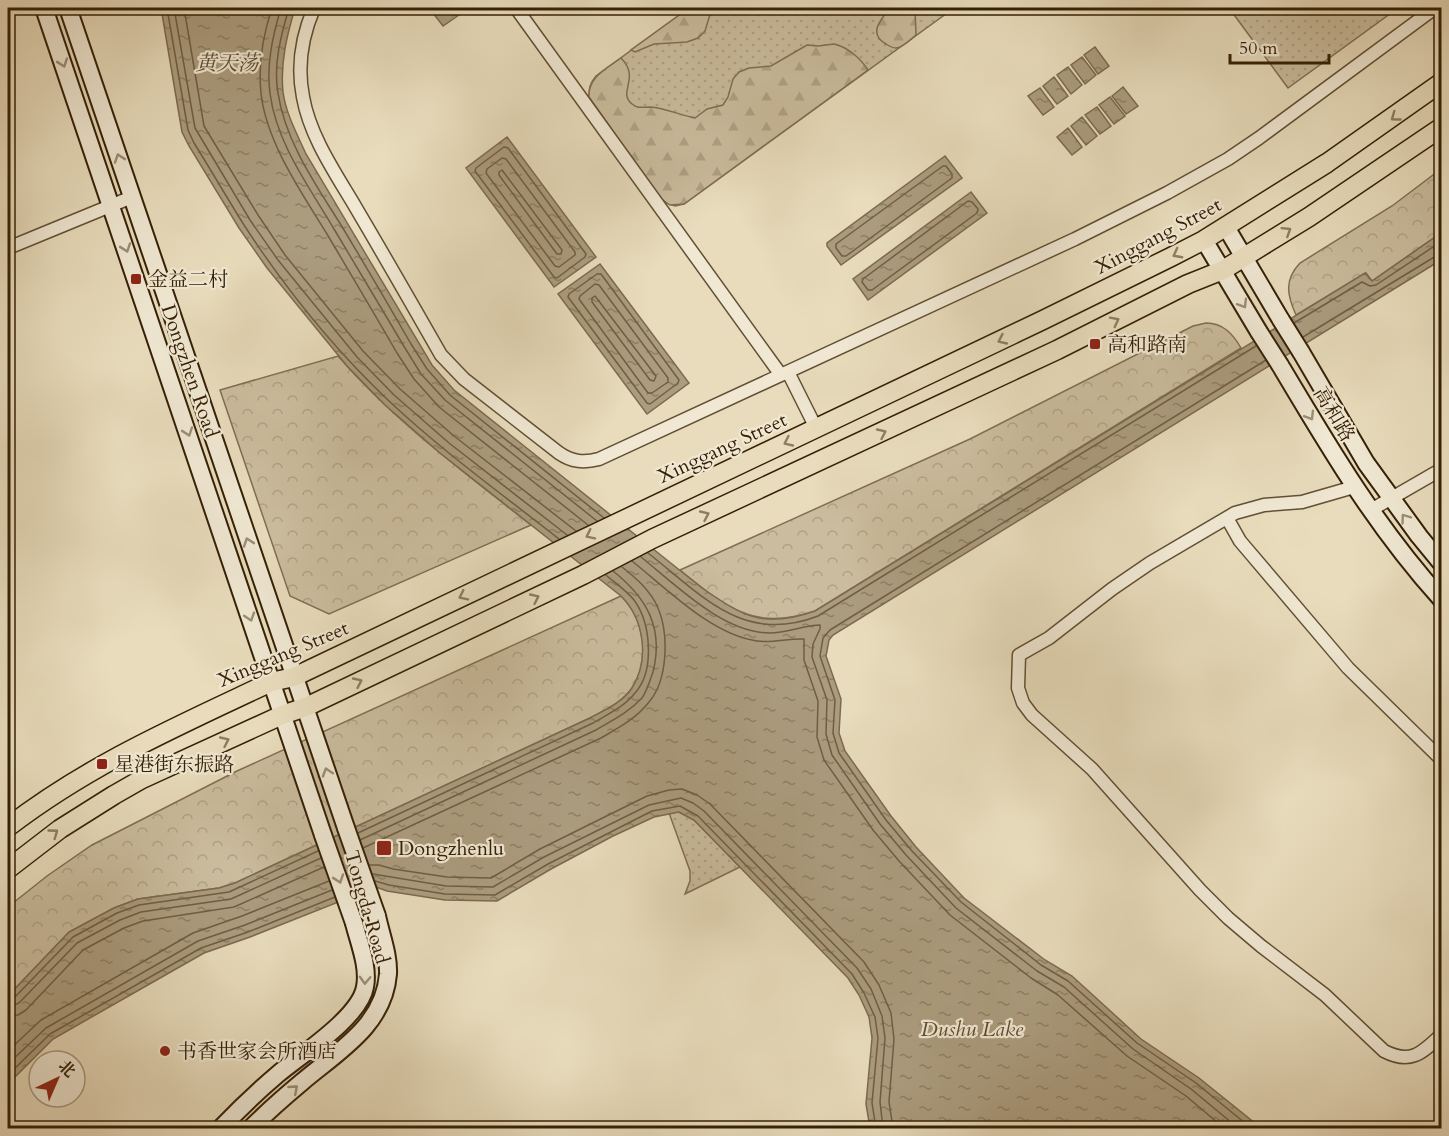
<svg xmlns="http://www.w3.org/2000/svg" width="1449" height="1136" font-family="Cardo,'Noto Serif SC',serif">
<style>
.grass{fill:url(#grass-dots);stroke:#806e52;stroke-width:1.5}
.forest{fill:url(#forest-firs);stroke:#806e52;stroke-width:1.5}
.park{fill:url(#park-crowns);stroke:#806e52;stroke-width:1.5}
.water{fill:url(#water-ripples);stroke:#7c6a4e;stroke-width:1.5}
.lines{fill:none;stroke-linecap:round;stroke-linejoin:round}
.shore{stroke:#705e42;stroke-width:1.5}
.minor-casing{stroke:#624f34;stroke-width:15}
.secondary-casing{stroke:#352006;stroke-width:20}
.primary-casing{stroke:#352006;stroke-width:21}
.minor{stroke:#f0e8d3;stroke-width:12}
.secondary{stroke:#f0e8d3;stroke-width:16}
.primary{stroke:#e8dcbc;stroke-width:18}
.secondary-bridge-casing{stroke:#352006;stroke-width:20;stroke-linecap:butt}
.secondary-bridge{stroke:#f0e8d3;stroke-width:16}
.oneway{stroke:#9c8e77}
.oneway2{stroke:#8e7e61}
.poi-dot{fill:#8f2418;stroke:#f0e8d3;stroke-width:2}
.labels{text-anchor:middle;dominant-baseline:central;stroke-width:4.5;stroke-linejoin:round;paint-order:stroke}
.street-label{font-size:20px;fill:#352006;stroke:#f0e8d3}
.poi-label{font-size:20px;fill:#352006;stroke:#f0e8d3;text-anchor:start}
.water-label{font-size:21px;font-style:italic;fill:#5e4b30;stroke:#f0e8d3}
</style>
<defs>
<pattern id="grass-dots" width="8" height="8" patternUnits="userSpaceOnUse" patternTransform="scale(1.5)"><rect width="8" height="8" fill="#cabc9d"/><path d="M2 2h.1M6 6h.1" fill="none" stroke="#aea186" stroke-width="1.8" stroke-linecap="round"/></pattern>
<pattern id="forest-firs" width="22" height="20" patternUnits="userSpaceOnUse" patternTransform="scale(1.5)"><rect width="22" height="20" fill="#cabc9d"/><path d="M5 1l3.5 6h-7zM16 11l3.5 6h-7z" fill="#aea186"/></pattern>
<pattern id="park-crowns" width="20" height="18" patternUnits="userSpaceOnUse" patternTransform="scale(1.5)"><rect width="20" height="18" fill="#cabc9d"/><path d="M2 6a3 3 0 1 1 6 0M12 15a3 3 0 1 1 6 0" fill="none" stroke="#aea186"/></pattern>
<pattern id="water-ripples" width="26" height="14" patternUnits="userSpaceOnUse" patternTransform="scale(1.5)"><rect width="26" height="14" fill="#ab9c7e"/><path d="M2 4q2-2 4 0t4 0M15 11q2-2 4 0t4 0" fill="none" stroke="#8c7f65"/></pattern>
</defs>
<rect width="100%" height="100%" fill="#e8dcbc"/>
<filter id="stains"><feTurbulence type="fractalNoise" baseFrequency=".00333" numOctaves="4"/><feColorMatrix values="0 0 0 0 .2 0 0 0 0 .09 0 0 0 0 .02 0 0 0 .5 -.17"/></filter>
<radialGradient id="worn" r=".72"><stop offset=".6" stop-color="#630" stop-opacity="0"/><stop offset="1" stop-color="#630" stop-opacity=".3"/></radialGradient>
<path class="grass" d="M 689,8 L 954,8 L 684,204 L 675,206 L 664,202 L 589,97 C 589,88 590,83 596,76 Z
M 1229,8 L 1398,8 L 1288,88 Z
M 679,812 L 694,820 L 740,867 L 685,894 L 690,881 L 690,871 L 669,813 Z"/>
<path class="forest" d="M 689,8 L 712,8 L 705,31 L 698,38 L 687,42 L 654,44 L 635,52 L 631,50 Z
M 890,8 L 915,8 L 916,35 C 911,39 902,48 896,48 C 892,48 889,46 886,44 C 868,34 880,20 890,8 Z
M 834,44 C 848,47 861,59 868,70 L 684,204 L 670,205 L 660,198 L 589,97 C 588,77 606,69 621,58 C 641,78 617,92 632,104 C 638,109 642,107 650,107 C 665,108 680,115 695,118 L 707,109 L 723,105 L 728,97 L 733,79 L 739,72 L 749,68 L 771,66 L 807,45 L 818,46 Z"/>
<path class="park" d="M 1441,169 L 1441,233 L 1372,281 L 1366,273 L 1296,315 C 1287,295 1284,280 1300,263 L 1392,206 Z
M 1206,323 C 1223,323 1233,334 1241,348 L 815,611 C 753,632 726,607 680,570 L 970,439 L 1193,326 Z
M 338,356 C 394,421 464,472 531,525 L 329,614 L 290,596 L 220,390 Z
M 621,596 C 644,619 651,659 632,688 C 623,702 605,710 590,718 L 235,883 L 219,888 L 138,899 L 114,908 L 69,932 L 8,996 L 8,907 L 47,876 L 92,845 L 237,771 Z"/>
<path class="water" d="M 161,8 L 295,8 C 287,35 280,63 283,92 C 286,114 297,134 306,154 L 432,365 L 454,390 L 702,588 C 744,617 764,629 815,611 L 1365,273 L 1372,281 L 1441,233 L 1441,260 L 833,635 L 829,640 L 826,656 L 841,699 L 839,733 L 845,751 L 891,816 L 916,847 L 964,898 L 1045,960 L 1072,976 L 1141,1039 L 1199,1078 L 1261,1128 L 870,1128 L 866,1104 L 872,1038 L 869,1017 L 859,995 L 848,978 L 694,820 L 679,812 L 654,817 L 613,836 L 551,869 L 497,901 L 445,900 L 387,891 L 376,887 L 250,937 L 204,953 L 53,1039 L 8,1084 L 8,996 L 69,932 L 114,908 L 138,899 L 219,888 L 235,883 L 590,718 C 605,710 623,702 632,688 C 650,659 644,619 621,596 L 440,453 L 385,405 L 347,366 L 267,268 L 239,228 L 189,146 L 182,132 Z
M 429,8 L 469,8 L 443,26 Z
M 1095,47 L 1109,66 L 1098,74 L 1084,55 Z
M 1082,57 L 1096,75 L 1085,84 L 1071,65 Z
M 1068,67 L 1082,85 L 1071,94 L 1057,75 Z
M 1054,77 L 1068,96 L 1057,104 L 1043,86 Z
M 1123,87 L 1138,106 L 1126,114 L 1112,96 Z
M 1040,88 L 1054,107 L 1043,115 L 1028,96 Z
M 1110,97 L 1125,116 L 1114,124 L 1099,105 Z
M 1097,107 L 1111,126 L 1100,134 L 1085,115 Z
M 1082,117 L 1097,136 L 1086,145 L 1071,126 Z
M 1068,128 L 1082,147 L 1072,155 L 1057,137 Z
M 507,137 L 596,257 L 554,287 L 466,168 Z
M 945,156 L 962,178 L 841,265 L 827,246 L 827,243 Z
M 971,192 L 987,213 L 868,300 L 853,279 Z
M 600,264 L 689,383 L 647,414 L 558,294 Z"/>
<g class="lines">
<path class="shore" d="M 167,8 L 188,130 L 194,143 C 211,170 227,198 244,225 C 285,288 334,349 389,401 C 442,451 502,494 559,539
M 174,8 L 195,128 L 250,220 L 278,260 L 357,357 L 394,395 L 449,443 L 567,535
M 184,8 L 204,126 L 258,215 L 285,255 L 363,351 L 400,389 L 454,436 L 576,531
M 272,8 C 263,35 258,64 261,93 C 266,142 302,193 327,234 C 350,273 374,313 397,353 L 414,379 L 439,407 L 588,525
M 281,8 C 273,35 266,64 270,93 C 276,143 310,188 334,229 C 358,269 381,308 405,348 L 421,374 L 445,400 L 597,521
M 289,8 C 281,35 273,65 278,93 C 285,141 316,185 341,225 C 365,265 388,304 411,344 L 427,369 L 450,395 L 604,518
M 504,147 L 508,148 L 586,254 L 585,257 L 557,278 L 554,277 L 475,171 L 476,168 Z
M 502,158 L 506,159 L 575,252 L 575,255 L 559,267 L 555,266 L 486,173 L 487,169 Z
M 943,166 L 946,166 L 952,174 L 952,178 L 846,256 L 842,256 L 836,248 L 836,244 Z
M 502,170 L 562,250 L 561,254 L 557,254 L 499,175 L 499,172 Z
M 968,201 L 972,202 L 978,209 L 977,213 L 872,290 L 868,290 L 862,282 L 863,279 Z
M 597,274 L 601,274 L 679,380 L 678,383 L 650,404 L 647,403 L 568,297 L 569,294 Z
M 595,284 L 599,285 L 668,378 L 668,382 L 652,393 L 648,393 L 579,299 L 580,296 Z
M 595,296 L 656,376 L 654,381 L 650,380 L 592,302 L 592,298 Z
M 1294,323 L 1362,282 L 1370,286 L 1376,285 L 1442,241
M 1303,337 L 1436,256 L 1442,255
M 648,553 C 703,596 743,645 818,616 L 1256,346
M 641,557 C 676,585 723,633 770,633 C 787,633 804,625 820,625 L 820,629 L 813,644 L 812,657 L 827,700 L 826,734 L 832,755 L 880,824 L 906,855 L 956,908 L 1037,971 L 1064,987 L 1133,1049 L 1191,1089 L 1238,1128
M 632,561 C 667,589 712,635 757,641 C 773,643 789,638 804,639 L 804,660 L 818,701 L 817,737 L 824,760 L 873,830 L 899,861 L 950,915 L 1031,978 L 1058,995 L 1127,1056 L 1186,1096 L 1224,1128
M 358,833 L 593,723 C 608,714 624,707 635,693 C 655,671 651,623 634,600 C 626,590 615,583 606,575
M 360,840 L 596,730 C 613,720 629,712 642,698 C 647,691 650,680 653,672 C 664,628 647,598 613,571
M 363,848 L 601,738 C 618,728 636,719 649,702 C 668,680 669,634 658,608 C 651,591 636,578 622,567
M 370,865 L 379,865 L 393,869 L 447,877 L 491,878 L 540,849 L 647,796 L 669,790 L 682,789 L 697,795 L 710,804 L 864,962 L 879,985 L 891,1013 L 894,1039 L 889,1102 L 893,1128
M 373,874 L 446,886 L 493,887 L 544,857 L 649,805 L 681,798 L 693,803 L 704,811 L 857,968 L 871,989 L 882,1016 L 885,1038 L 880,1102 L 883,1128
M 375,881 L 389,885 L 445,894 L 495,895 L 548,864 L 652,811 L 680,806 L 698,816 L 852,974 L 864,993 L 875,1017 L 878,1038 L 872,1103 L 876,1128
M 8,1000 L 14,998 L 73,937 L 117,913 L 139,905 L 229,892 L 318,851
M 8,1007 L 19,1003 L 77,943 L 120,920 L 141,912 L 231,899 L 321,858
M 8,1016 L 18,1015 L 26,1010 L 83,950 L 124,928 L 143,921 L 234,907 L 324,867
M 8,1051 L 41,1020 L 193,933 L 242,916 L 329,881
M 8,1064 L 46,1028 L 198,941 L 245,925 L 332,890
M 8,1075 L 50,1034 L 201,948 L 248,932 L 335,897
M 1251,1128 L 1196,1083 L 1137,1043 L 1068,981 L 1041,965 L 961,902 L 912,851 L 886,820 L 839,753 L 833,733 L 835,700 L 820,656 L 823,638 L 830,630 L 1266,360"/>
<defs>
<path id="minor" d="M 314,8 C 302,36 297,67 303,97 C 310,137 336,174 356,208 C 385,257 413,306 441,355 L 464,379 L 559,453 C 572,462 584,463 599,459 L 1075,239 L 1167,193 L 1228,159 L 1259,138 L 1435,8
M 516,8 L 781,375
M 8,248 L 132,197
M 788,372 L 816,428
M 1354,487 L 1302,502 L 1264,505 L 1235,513 L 1150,563 L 1112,589 L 1049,638 L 1019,655 L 1018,688 L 1023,703 L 1032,715 L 1092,769 L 1200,890 L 1228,918 L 1261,946 L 1325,995 L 1384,1051 C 1411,1065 1422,1053 1442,1034
M 1371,510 L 1442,469
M 1227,518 L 1240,541 L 1348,668 L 1442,760"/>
<path id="secondary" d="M 44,8 L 323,835
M 68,8 L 346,828
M 1226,227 L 1281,320
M 1204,240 L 1259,332
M 1301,352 L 1366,463 L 1419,536 L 1442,564
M 1280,365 C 1330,449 1376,527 1442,600
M 221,1128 C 239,1109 258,1091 278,1074 C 302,1054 360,1017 365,987 C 369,967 359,943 354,923
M 251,1128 C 267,1112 284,1097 302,1082 C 337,1052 384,1026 388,974 C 389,955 381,935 377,916"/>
<path id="primary" d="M 8,827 C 90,764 178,726 271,682 L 294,677 L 1043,320 L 1171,257 L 1204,240 L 1327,163 L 1442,82
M 8,869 L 60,829 L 114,795 L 142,779 L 282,715 L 306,707 L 583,575 L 652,539 L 1057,350 L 1188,284 L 1223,270 L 1309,217 L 1442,127"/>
</defs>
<use href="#minor" class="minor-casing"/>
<use href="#secondary" class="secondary-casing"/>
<use href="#primary" class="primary-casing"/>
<use href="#minor" class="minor"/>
<use href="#secondary" class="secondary"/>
<use href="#primary" class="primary"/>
<defs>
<path id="secondary-bridge" d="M 1281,320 L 1301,352
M 1259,332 L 1280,365
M 346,828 L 377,916
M 323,835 L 354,923"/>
</defs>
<use href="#secondary-bridge" class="secondary-bridge-casing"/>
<use href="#secondary-bridge" class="secondary-bridge"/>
</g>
<defs><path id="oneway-chevron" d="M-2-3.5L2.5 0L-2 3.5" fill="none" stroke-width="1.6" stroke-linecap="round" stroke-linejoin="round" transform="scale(1.5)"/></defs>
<g class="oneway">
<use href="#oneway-chevron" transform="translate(63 63) rotate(71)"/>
<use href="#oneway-chevron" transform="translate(119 158) rotate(-109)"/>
<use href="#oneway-chevron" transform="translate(126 248) rotate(71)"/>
<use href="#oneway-chevron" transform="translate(1243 304) rotate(59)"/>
<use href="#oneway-chevron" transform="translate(1310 416) rotate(59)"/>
<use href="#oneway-chevron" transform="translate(188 432) rotate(71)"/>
<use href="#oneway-chevron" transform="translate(1405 518) rotate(-126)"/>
<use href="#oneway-chevron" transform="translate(248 542) rotate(-109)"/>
<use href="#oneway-chevron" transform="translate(250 617) rotate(72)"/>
<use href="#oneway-chevron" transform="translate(327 772) rotate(-108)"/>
<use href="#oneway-chevron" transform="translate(339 879) rotate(71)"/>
<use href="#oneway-chevron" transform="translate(365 980) rotate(92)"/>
<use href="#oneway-chevron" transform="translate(294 1089) rotate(-41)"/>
</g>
<g class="oneway2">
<use href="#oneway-chevron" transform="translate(1395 117) rotate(144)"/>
<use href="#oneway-chevron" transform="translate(1287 231) rotate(-32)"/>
<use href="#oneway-chevron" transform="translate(1177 254) rotate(152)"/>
<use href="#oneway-chevron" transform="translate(1115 321) rotate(-27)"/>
<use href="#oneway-chevron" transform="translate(1002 340) rotate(155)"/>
<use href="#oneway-chevron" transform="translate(882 433) rotate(-25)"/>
<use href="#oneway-chevron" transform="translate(788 442) rotate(155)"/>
<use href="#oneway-chevron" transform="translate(705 515) rotate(-25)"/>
<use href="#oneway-chevron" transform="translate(590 535) rotate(154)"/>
<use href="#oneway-chevron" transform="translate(463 596) rotate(154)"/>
<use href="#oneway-chevron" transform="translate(535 598) rotate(-25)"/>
<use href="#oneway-chevron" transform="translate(358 682) rotate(-25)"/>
<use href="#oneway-chevron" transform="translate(225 741) rotate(-25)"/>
<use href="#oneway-chevron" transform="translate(54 833) rotate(-36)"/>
</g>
<g class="poi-dot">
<rect x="130" y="273" width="12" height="12" rx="3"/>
<rect x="1089" y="338" width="12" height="12" rx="3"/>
<rect x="96" y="758" width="12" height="12" rx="3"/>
<rect x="376" y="840" width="16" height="16" rx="3"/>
<circle cx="165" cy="1051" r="6"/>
</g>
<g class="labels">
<g class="street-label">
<text transform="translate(1158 236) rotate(-28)">Xinggang Street</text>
<text transform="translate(190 371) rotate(71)">Dongzhen Road</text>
<text transform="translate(1334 414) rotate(59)">高和路</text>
<text transform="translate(722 448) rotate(-25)">Xinggang Street</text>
<text transform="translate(283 654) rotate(-23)">Xinggang Street</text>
<text transform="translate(367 907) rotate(74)">Tongda Road</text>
</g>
<g class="poi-label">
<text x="148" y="279">金益二村</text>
<text x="1107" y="344">高和路南</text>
<text x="114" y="764">星港街东振路</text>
<text x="398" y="848">Dongzhenlu</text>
<text x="177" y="1051">书香世家会所酒店</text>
</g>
<g class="water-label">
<text x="227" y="63">黄天荡</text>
<text x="972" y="1029">Dushu Lake</text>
</g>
</g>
<rect width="1449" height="1136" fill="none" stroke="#e8dcbc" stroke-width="30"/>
<rect x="9" y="9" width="1431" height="1118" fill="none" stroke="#352006" stroke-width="3"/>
<rect x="15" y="15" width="1419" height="1106" fill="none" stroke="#352006" stroke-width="1.5"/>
<g transform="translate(57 1079) rotate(44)"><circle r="28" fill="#f0e8d3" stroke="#a59881" stroke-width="1.5"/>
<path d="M0-4.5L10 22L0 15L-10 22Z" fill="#8f2418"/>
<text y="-9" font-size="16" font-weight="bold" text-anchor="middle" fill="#352006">北</text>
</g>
<path d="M1230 54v9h99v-9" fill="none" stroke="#352006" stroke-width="3"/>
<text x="1239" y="54" font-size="18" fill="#352006" stroke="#f0e8d3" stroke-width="4.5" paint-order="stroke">50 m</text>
<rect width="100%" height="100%" filter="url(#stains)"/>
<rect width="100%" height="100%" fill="url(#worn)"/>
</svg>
